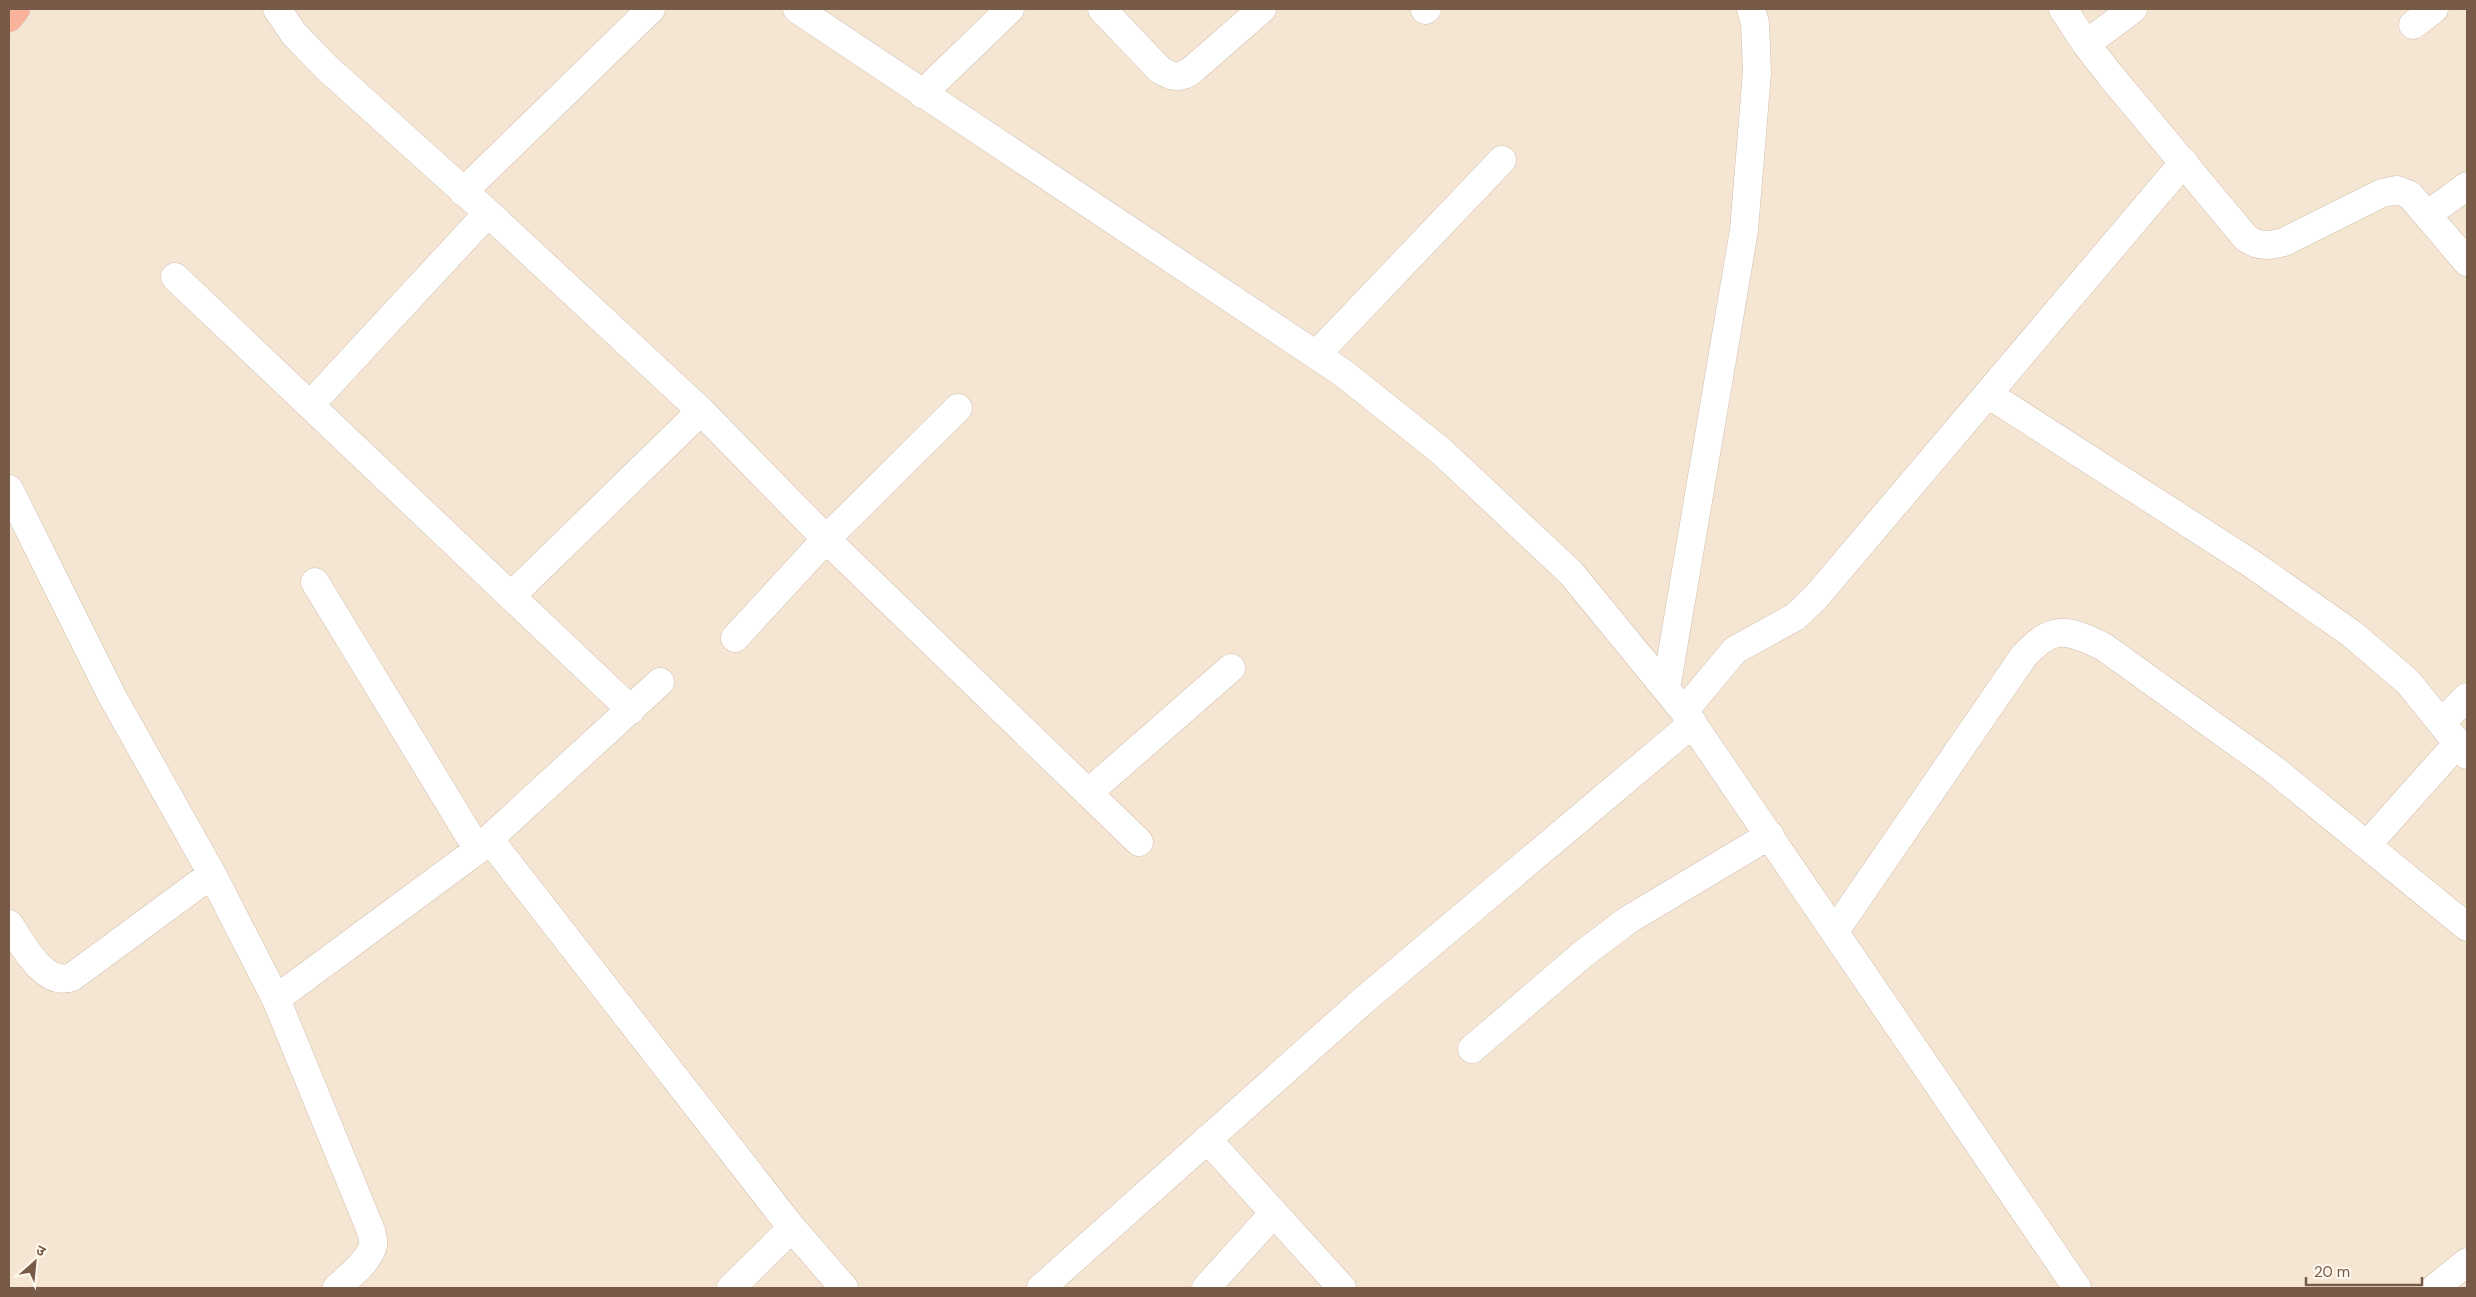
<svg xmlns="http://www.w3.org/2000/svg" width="2476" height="1297" font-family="'DM Sans','Noto Sans Devanagari',sans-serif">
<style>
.residential{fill:#f5e6d4}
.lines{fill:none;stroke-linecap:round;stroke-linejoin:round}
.street-casing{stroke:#d2bead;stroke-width:29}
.highway-casing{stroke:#dcd4d0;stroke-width:29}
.street{stroke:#fff;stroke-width:28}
.highway{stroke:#fab39a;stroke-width:28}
</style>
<rect width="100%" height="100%" fill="#fdf4e6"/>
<path class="residential" d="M 9,9 L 2467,9 L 2467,1288 L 9,1288 Z"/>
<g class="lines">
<defs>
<path id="street" d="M 277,9 L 294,34 L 326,67 L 488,213 L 701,411 L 826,539 L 1139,842
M 797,9 L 1343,373 L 1441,451 L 1571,573 L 1684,711 L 2077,1288
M 1102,9 L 1160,70 C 1172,77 1179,79 1191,71 L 1262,9
M 2063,9 L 2086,44 L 2110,75 L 2246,238 C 2259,247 2269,246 2284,242 L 2382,193 L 2397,190 L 2410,195 L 2467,262
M 1425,10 L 1427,9
M 2413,25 L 2434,9
M 2086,44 L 2133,9
M 922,94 L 1010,9
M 463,192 L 651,9
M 2427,215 L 2467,186
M 175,277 L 631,710
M 1316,355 L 1502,160
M 1988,394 L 2252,564 L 2352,634 L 2408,682 L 2467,755
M 310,405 L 488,213
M 9,489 L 112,696 L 212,874 L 276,999 L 367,1221 C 370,1228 374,1237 373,1245 C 370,1261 348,1277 337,1288
M 315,582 L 478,850
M 511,596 L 701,411
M 735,638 L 826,539 L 958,408
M 1666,689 L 1744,230 L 1757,72 L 1755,23 L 1751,9
M 1684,711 L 1735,650 L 1795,617 L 1816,597 L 2184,162
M 2442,722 L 2467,697
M 1088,793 L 1231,668
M 490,840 L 792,1228 L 844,1288
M 2367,845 L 2457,744
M 9,924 C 23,944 44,988 72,977 L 212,874
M 1835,931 L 2023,657 C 2052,625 2066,628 2104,647 L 2271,767 L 2467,927
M 276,999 L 476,851 L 660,682
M 1472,1049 L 1583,954 L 1628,920 L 1770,835
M 1207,1139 L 1342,1288
M 731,1288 L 792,1228
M 1041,1288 L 1364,1000 L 1693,723
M 1206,1288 L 1274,1213
M 2435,1288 L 2467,1262"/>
<path id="highway" d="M 9,18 L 16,9"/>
</defs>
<use href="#street" class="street-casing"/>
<use href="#highway" class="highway-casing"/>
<use href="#street" class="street"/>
<use href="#highway" class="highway"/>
</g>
<rect width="2476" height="1297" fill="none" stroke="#785a49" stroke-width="20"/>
<g transform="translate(35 1262) rotate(27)" stroke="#fff8ed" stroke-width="4" paint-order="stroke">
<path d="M0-4L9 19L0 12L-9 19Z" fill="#785a49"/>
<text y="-8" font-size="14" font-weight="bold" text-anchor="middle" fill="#785a49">उ</text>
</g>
<path d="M2306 1277v8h116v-8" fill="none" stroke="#785a49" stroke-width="2.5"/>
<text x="2314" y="1277" font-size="15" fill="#785a49" stroke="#fff8ed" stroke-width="4" paint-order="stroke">20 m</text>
</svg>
